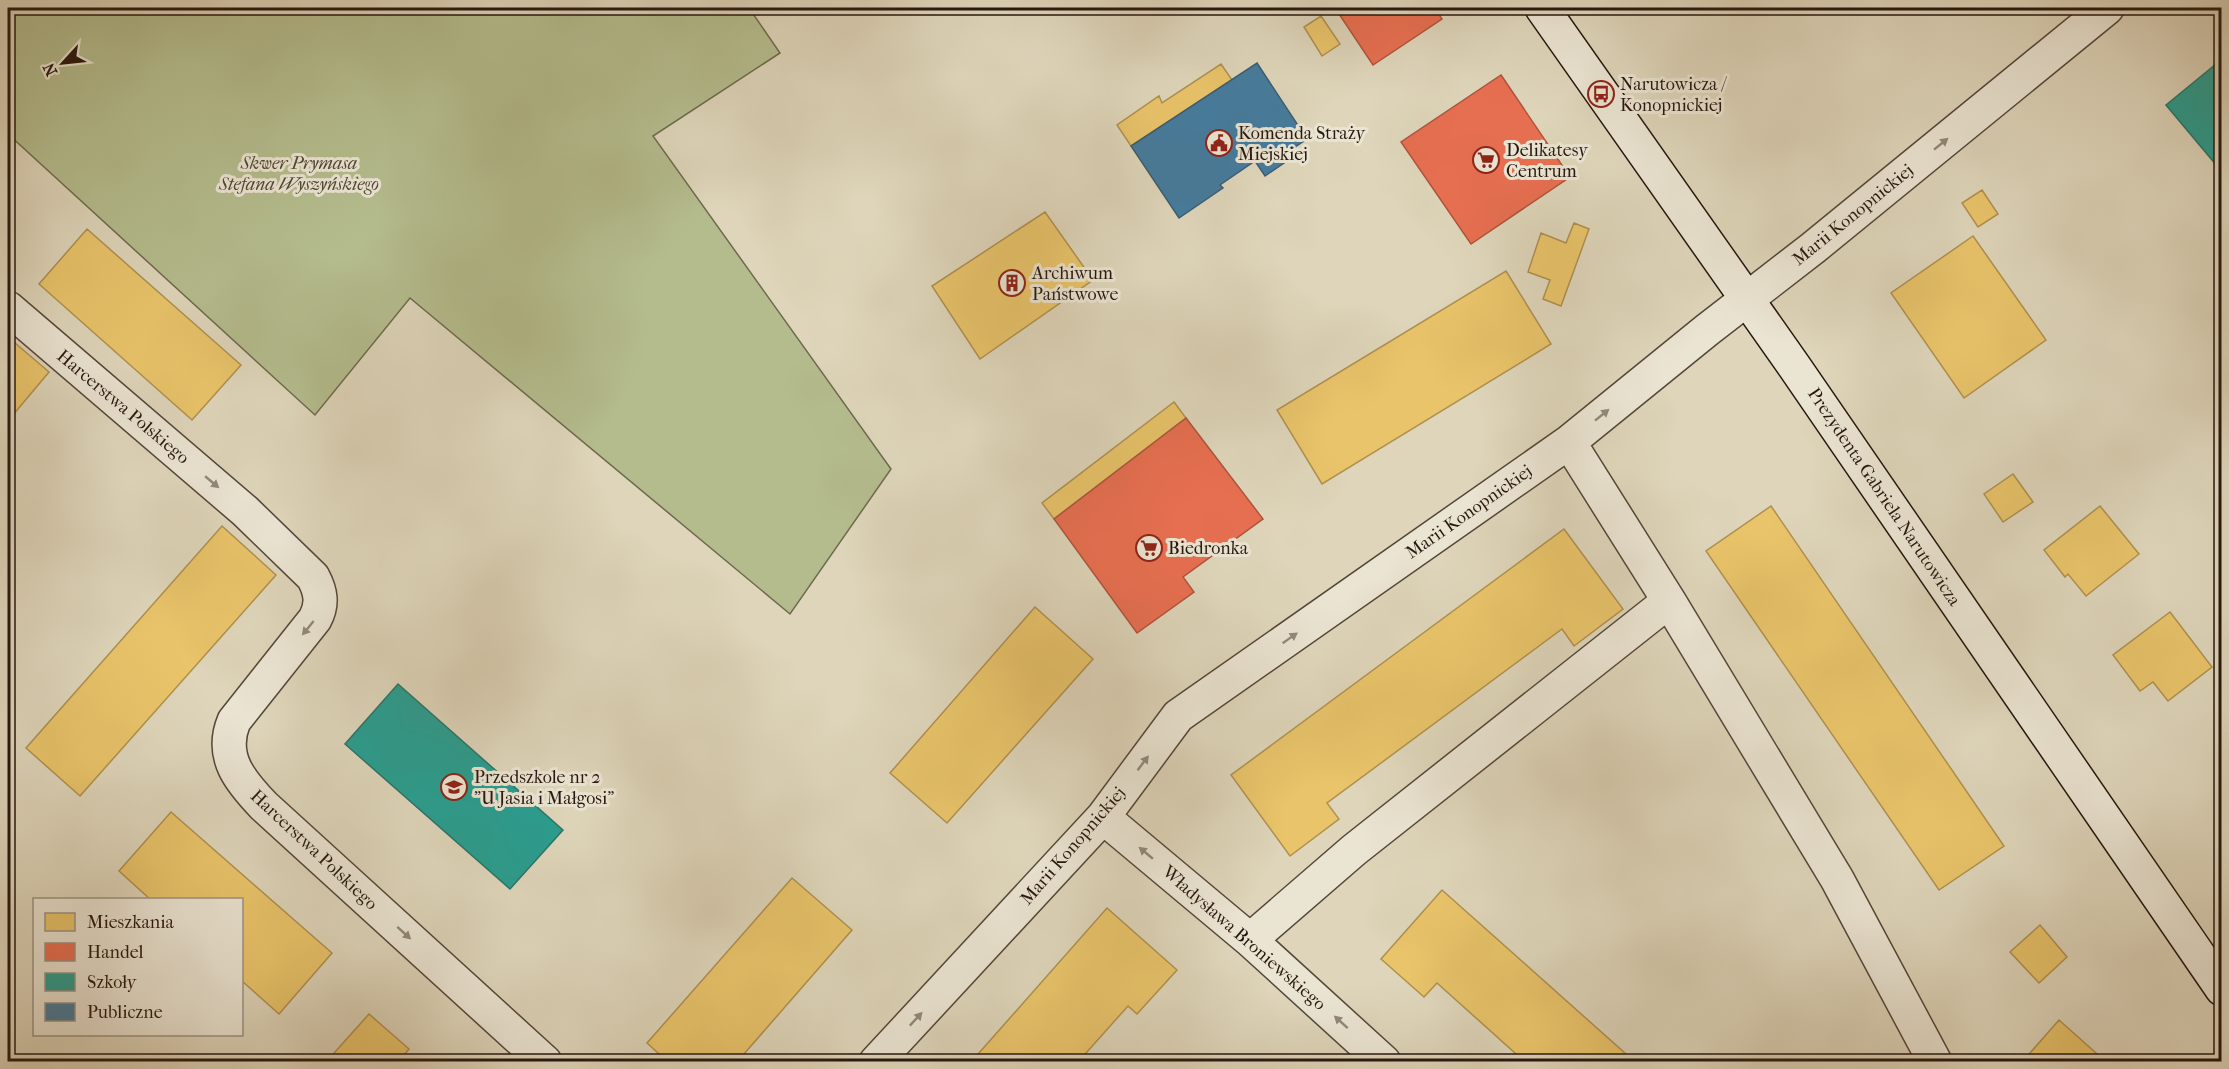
<svg xmlns="http://www.w3.org/2000/svg" width="2229" height="1069" font-family="'IM FELL French Canon',serif">
<style>
.green{fill:#b4bc8d;stroke:#6e6a4e;stroke-width:1.5}
.homes{fill:#e9c46a;stroke:#af904f;stroke-width:1.5}
.shops{fill:#e76f51;stroke:#ad553d;stroke-width:1.5}
.schools{fill:#2a9d8f;stroke:#297569;stroke-width:1.5}
.public{fill:#457b9d;stroke:#3c5d72;stroke-width:1.5}
.lines{fill:none;stroke-linecap:round;stroke-linejoin:round}
.street-casing{stroke:#55463a;stroke-width:36}
.secondary-casing{stroke:#27170f;stroke-width:36}
.street{stroke:#eae4d2;stroke-width:33}
.secondary{stroke:#eae4d2;stroke-width:33}
.oneway{fill:#92887a}
.labels{text-anchor:middle;dominant-baseline:central;stroke-width:6;stroke-linejoin:round;paint-order:stroke}
.poi-label{font-size:18px;fill:#27170f;stroke:#eae4d2;text-anchor:start}
.park-label{font-size:18px;font-style:italic;fill:#514935;stroke:#eae4d2}
.street-label{font-size:18px;fill:#27170f;stroke:#eae4d2}
</style>
<rect width="100%" height="100%" fill="#ded5ba"/>
<filter id="stains"><feTurbulence type="fractalNoise" baseFrequency=".00333" numOctaves="4"/><feColorMatrix values="0 0 0 0 .2 0 0 0 0 .09 0 0 0 0 .02 0 0 0 .5 -.17"/></filter>
<radialGradient id="worn" r=".72"><stop offset=".6" stop-color="#630" stop-opacity="0"/><stop offset="1" stop-color="#630" stop-opacity=".3"/></radialGradient>
<path class="green" d="M 13,8 L 749,8 L 780,53 L 653,136 L 891,469 L 790,614 L 410,298 L 315,415 L 8,134 L 8,14 Z"/>
<path class="homes" d="M 1321,16 L 1340,44 L 1322,56 L 1304,27 Z
M 1221,64 L 1232,80 L 1131,146 L 1117,125 L 1159,96 L 1162,103 Z
M 1982,190 L 1998,214 L 1978,227 L 1962,203 Z
M 1045,212 L 1093,280 L 980,359 L 932,286 Z
M 1574,223 L 1589,229 L 1561,306 L 1543,299 L 1550,280 L 1528,272 L 1541,233 L 1566,243 Z
M 87,229 L 241,365 L 192,420 L 39,284 Z
M 1973,236 L 2046,340 L 1964,398 L 1891,293 Z
M 1506,271 L 1551,344 L 1322,484 L 1277,410 Z
M 8,337 L 49,372 L 8,421 Z
M 1174,402 L 1186,418 L 1054,519 L 1042,503 Z
M 2013,474 L 2033,502 L 2003,522 L 1984,494 Z
M 1771,506 L 2004,846 L 1939,890 L 1706,551 Z
M 2100,506 L 2139,554 L 2086,596 L 2068,574 L 2065,577 L 2044,550 Z
M 222,526 L 276,575 L 80,796 L 26,748 Z
M 1564,529 L 1623,609 L 1574,646 L 1562,629 L 1327,803 L 1339,819 L 1290,856 L 1231,775 Z
M 1035,607 L 1093,659 L 947,823 L 890,773 Z
M 2170,612 L 2212,667 L 2168,701 L 2153,682 L 2140,691 L 2113,655 Z
M 171,812 L 332,953 L 279,1014 L 242,981 L 242,900 L 151,900 L 119,871 Z
M 792,878 L 852,930 L 737,1062 L 668,1062 L 647,1043 Z
M 1442,890 L 1635,1062 L 1525,1062 L 1437,983 L 1424,997 L 1381,959 Z
M 1107,908 L 1177,970 L 1137,1014 L 1128,1006 L 1078,1062 L 971,1062 Z
M 2040,925 L 2067,957 L 2039,983 L 2010,952 Z
M 369,1014 L 409,1049 L 398,1062 L 326,1062 Z
M 2059,1020 L 2106,1062 L 2023,1061 Z"/>
<path class="shops" d="M 1335,8 L 1435,8 L 1442,19 L 1373,65 Z
M 1501,75 L 1570,177 L 1471,244 L 1401,142 Z
M 1186,418 L 1263,519 L 1183,577 L 1194,592 L 1137,633 L 1054,519 Z"/>
<path class="schools" d="M 2222,59 L 2222,172 L 2166,105 Z
M 398,684 L 563,830 L 510,889 L 345,744 Z"/>
<path class="public" d="M 1257,63 L 1307,139 L 1280,157 L 1284,163 L 1265,176 L 1255,161 L 1220,185 L 1223,188 L 1179,218 L 1131,146 Z"/>
<g class="lines">
<defs>
<path id="street" d="M 8,308 L 245,511 L 313,577 C 321,592 323,604 315,619 L 234,721 C 219,757 241,782 264,806 L 545,1062
M 1669,601 L 1837,879 L 1935,1062
M 1103,817 L 1250,940 L 1384,1062
M 1250,940 L 1354,850 L 1669,601 L 1569,442
M 876,1062 L 1103,817 L 1178,716 L 1569,442 L 1707,330 L 1813,248 L 2107,8"/>
<path id="secondary" d="M 1542,8 L 1794,366 L 2222,989"/>
</defs>
<use href="#street" class="street-casing"/>
<use href="#secondary" class="secondary-casing"/>
<use href="#street" class="street"/>
<use href="#secondary" class="secondary"/>
</g>
<defs><path id="oneway-solid" d="M-6-.8H1V-3.2L6.5 0L1 3.2V.8H-6Z" transform="scale(1.5)"/></defs>
<g class="oneway">
<use href="#oneway-solid" transform="translate(1941 144) rotate(-39)"/>
<use href="#oneway-solid" transform="translate(1602 415) rotate(-39)"/>
<use href="#oneway-solid" transform="translate(212 482) rotate(40)"/>
<use href="#oneway-solid" transform="translate(308 628) rotate(129)"/>
<use href="#oneway-solid" transform="translate(1290 638) rotate(-35)"/>
<use href="#oneway-solid" transform="translate(1143 763) rotate(-53)"/>
<use href="#oneway-solid" transform="translate(1146 853) rotate(-140)"/>
<use href="#oneway-solid" transform="translate(404 933) rotate(42)"/>
<use href="#oneway-solid" transform="translate(916 1019) rotate(-47)"/>
<use href="#oneway-solid" transform="translate(1341 1022) rotate(-138)"/>
</g>
<defs>
<symbol id="bus-ring" viewBox="-11 -11 22 22"><circle r="9.5" fill="#eae4d2" stroke="#8f2418" stroke-width="1.5"/><path d="M-5-6H5V4H4V6H2V4H-2V6H-4V4H-5ZM-3.5-4V0h7V-4ZM-3.5 1.2v1.5H-2V1.2ZM2 1.2v1.5H3.5V1.2Z" fill="#8f2418"/></symbol>
<symbol id="civic-ring" viewBox="-11 -11 22 22"><circle r="9.5" fill="#eae4d2" stroke="#8f2418" stroke-width="1.5"/><path d="M-.6-6.5H3V-4.5H.6V-3L4-1V1h2V6H-6V1h2V-1L-.6-3ZM-1.2 2.5V6h2.4V2.5Z" fill="#8f2418"/></symbol>
<symbol id="supermarket-ring" viewBox="-11 -11 22 22"><circle r="9.5" fill="#eae4d2" stroke="#8f2418" stroke-width="1.5"/><path d="M-6-5.5h2.5l.6 2H6L4.5 2H-2.5L-4.4-4H-6ZM-1.5 3.2a1.3 1.3 0 1 0 .1 0ZM3 3.2a1.3 1.3 0 1 0 .1 0Z" fill="#8f2418"/></symbol>
<symbol id="building-ring" viewBox="-11 -11 22 22"><circle r="9.5" fill="#eae4d2" stroke="#8f2418" stroke-width="1.5"/><path d="M-4-6H4V6H1V3H-1V6H-4ZM-2.5-4.3h1.7v1.8h-1.7ZM.8-4.3h1.7v1.8H.8ZM-2.5-1h1.7V.8h-1.7ZM.8-1h1.7V.8H.8Z" fill="#8f2418"/></symbol>
<symbol id="school-ring" viewBox="-11 -11 22 22"><circle r="9.5" fill="#eae4d2" stroke="#8f2418" stroke-width="1.5"/><path d="M0-5L7-2L0 1L-7-2ZM-4 1L0 2.5L4 1V4Q0 6-4 4Z" fill="#8f2418"/></symbol>
</defs>
<g fill-rule="evenodd">
<use href="#bus-ring" x="1586" y="79" width="30" height="30"/>
<use href="#civic-ring" x="1204" y="128" width="30" height="30"/>
<use href="#supermarket-ring" x="1471" y="145" width="30" height="30"/>
<use href="#building-ring" x="997" y="268" width="30" height="30"/>
<use href="#supermarket-ring" x="1134" y="533" width="30" height="30"/>
<use href="#school-ring" x="439" y="772" width="30" height="30"/>
</g>
<g class="labels">
<g class="poi-label">
<text x="1620" y="84">Narutowicza /<tspan x="1620" dy="21">Konopnickiej</tspan></text>
<text x="1238" y="133">Komenda Straży<tspan x="1238" dy="21">Miejskiej</tspan></text>
<text x="1506" y="150">Delikatesy<tspan x="1506" dy="21">Centrum</tspan></text>
<text x="1032" y="273">Archiwum<tspan x="1032" dy="21">Państwowe</tspan></text>
<text x="1168" y="548">Biedronka</text>
<text x="474" y="777">Przedszkole nr 2<tspan x="474" dy="21">"U Jasia i Małgosi"</tspan></text>
</g>
<g class="park-label">
<text x="299" y="163">Skwer Prymasa<tspan x="299" dy="21">Stefana Wyszyńskiego</tspan></text>
</g>
<g class="street-label">
<text transform="translate(1853 215) rotate(-39)">Marii Konopnickiej</text>
<text transform="translate(123 407) rotate(40)">Harcerstwa Polskiego</text>
<text transform="translate(1884 497) rotate(56)">Prezydenta Gabriela Narutowicza</text>
<text transform="translate(1469 512) rotate(-35)">Marii Konopnickiej</text>
<text transform="translate(1073 846) rotate(-49)">Marii Konopnickiej</text>
<text transform="translate(314 850) rotate(43)">Harcerstwa Polskiego</text>
<text transform="translate(1244 938) rotate(41)">Władysława Broniewskiego</text>
</g>
</g>
<rect width="2229" height="1069" fill="none" stroke="#ded5ba" stroke-width="30"/>
<rect x="9" y="9" width="2211" height="1051" fill="none" stroke="#27170f" stroke-width="3"/>
<rect x="15" y="15" width="2199" height="1039" fill="none" stroke="#27170f" stroke-width="1.5"/>
<rect x="33" y="898" width="210" height="138" fill="#eae4d2" stroke="#9c9284" stroke-width="1.5"/>
<rect x="45" y="913" width="30" height="18" fill="#e9c46a" stroke="#9c9284" stroke-width="1.5"/>
<text x="87" y="928" font-size="18" fill="#27170f">Mieszkania</text>
<rect x="45" y="943" width="30" height="18" fill="#e76f51" stroke="#9c9284" stroke-width="1.5"/>
<text x="87" y="958" font-size="18" fill="#27170f">Handel</text>
<rect x="45" y="973" width="30" height="18" fill="#2a9d8f" stroke="#9c9284" stroke-width="1.5"/>
<text x="87" y="988" font-size="18" fill="#27170f">Szkoły</text>
<rect x="45" y="1003" width="30" height="18" fill="#457b9d" stroke="#9c9284" stroke-width="1.5"/>
<text x="87" y="1018" font-size="18" fill="#27170f">Publiczne</text>
<g transform="translate(63 63) rotate(243)" stroke="#eae4d2" stroke-width="4.5" paint-order="stroke">
<path d="M0-4.5L10 22L0 15L-10 22Z" fill="#27170f"/>
<text y="-9" font-size="16" font-weight="bold" text-anchor="middle" fill="#27170f">N</text>
</g>
<rect width="100%" height="100%" filter="url(#stains)"/>
<rect width="100%" height="100%" fill="url(#worn)"/>
</svg>
